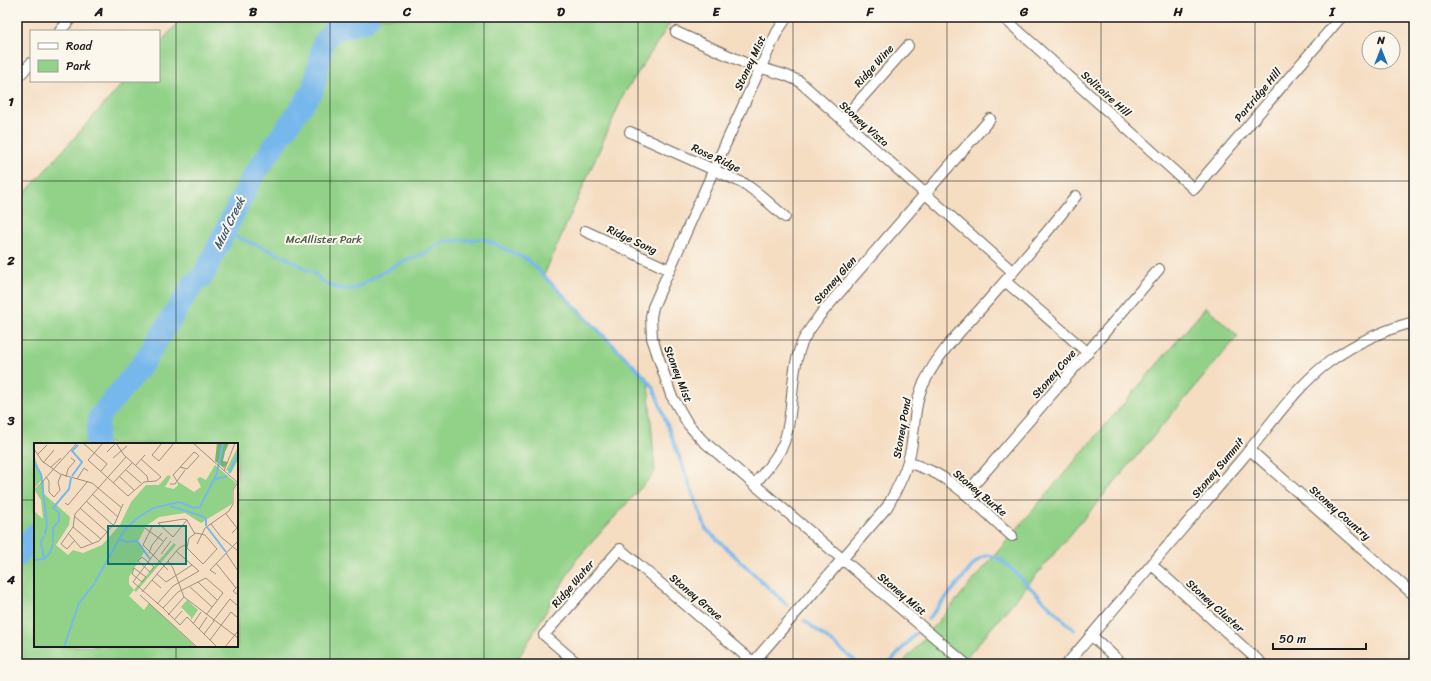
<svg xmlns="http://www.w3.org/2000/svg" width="1431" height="681" font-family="Sriracha,sans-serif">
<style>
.green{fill:#91d188;stroke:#567652;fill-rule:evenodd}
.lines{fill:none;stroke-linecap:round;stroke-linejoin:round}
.stream{stroke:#77b8ec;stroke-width:3.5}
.river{stroke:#77b8ec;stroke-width:22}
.street-casing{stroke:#686056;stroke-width:12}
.street{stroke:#fff;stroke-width:10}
.grid{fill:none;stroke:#1c1c1c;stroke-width:1;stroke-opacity:0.55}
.labels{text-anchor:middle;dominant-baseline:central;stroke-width:4;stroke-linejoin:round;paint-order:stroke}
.street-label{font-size:11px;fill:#1c1c1c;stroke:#fbf7ec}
.park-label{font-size:11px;fill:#455b42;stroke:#fbf7ec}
.water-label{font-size:12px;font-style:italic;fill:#405a6f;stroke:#fbf7ec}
.inset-river{fill:none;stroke:#77b8ec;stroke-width:2}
.inset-road{fill:none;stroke:#9e9080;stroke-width:1}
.view{fill:#0f766e;fill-opacity:0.15;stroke:#0f766e;stroke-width:2}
.inset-edge{fill:none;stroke:#1c1c1c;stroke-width:2}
.neatline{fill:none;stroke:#1c1c1c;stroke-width:1.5}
.grid-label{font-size:13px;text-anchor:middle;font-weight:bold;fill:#1c1c1c}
</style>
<rect width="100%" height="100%" fill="#fbf7ec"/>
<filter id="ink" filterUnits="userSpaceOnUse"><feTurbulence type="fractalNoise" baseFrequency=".025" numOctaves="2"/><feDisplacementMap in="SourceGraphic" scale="8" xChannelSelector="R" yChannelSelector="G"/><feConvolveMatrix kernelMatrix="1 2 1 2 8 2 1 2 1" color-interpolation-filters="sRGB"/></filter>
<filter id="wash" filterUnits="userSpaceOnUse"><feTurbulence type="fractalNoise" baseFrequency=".012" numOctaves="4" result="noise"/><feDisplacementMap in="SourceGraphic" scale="16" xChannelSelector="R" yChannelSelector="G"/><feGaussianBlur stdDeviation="0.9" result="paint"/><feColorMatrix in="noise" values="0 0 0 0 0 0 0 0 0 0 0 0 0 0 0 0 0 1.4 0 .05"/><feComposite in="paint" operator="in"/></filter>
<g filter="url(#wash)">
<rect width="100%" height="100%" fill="#f5ddc2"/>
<path class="green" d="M 183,17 L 674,17 L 624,94 L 544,275 L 648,382 L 655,472 L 576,560 L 515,664 L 17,664 L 17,202 L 125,81 L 159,81 L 159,44 ZM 35,444 L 237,444 L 237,646 L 35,646 Z
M 1206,307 L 1238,336 L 961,664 L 902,664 Z"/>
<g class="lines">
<path class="stream" d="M 225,232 L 285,257 L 315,274 L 324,283 L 341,289 L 354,289 L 403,261 L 424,254 L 435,246 L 448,241 L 484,239 L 528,260 L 645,377 L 654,389 L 706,529 L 787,605
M 928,619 L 975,563 C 986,552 993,554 1005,563 L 1074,630
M 804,620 L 859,664
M 889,664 L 915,634"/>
<path class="river" d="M 96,444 L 99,417 L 141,366 L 193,284 L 203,276 L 252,177 L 313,90 L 323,43 L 332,31 L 364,22 L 369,17
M 17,557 L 35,534"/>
</g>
</g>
<g filter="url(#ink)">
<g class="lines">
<defs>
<path id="street" d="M 787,17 L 777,32 L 714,169 L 653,307 L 651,317 L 652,338 L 671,395 L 688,424 L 702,440 L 966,664
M 1003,17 L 1194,189 L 1341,17
M 60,31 L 72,17
M 676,32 L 745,63 L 785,75 L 799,81 L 1013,272
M 17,78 L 31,63
M 842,120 L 908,46
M 630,132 L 745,184 L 760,195 L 785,217
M 585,231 L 670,270
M 1005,281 L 1088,353
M 1250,450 L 1414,595
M 908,462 C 920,467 932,470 942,477 C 968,493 989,516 1012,536
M 754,485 C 764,472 778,458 784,442 C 795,411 789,374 802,343 C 806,333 814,324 820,315 L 990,119
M 966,494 L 1159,269
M 1152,565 L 1262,664
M 1091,635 L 1122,664
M 578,664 L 544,635 L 620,549 L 755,664
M 752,664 L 887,507 C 898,488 907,470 911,449 C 915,426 914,401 925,381 C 941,348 969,323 992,296 C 1021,263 1049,230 1076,196
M 1067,664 C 1125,595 1184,527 1242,459 C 1269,427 1296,386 1329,362 C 1355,343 1383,330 1414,322"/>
</defs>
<use href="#street" class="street-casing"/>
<use href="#street" class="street"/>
</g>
</g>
<path class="grid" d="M 176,17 L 176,444M 330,17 L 330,664M 484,17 L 484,664M 638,17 L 638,664M 793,17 L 793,664M 947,17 L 947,664M 1101,17 L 1101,664M 1255,17 L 1255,664M 17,181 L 1414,181M 17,340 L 1414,340M 17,500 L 35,500M 237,500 L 1414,500M 176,646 L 176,664"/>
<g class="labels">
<g class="street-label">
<text transform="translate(750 63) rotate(-65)">Stoney Mist</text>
<text transform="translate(874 66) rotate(-48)">Ridge Wine</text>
<text transform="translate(1106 94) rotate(42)">Solitaire Hill</text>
<text transform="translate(1258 95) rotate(-50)">Partridge Hill</text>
<text transform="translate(864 124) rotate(42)">Stoney Vista</text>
<text transform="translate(716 158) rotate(25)">Rose Ridge</text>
<text transform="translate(632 240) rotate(25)">Ridge Song</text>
<text transform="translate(835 280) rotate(-49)">Stoney Glen</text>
<text transform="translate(678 374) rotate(69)">Stoney Mist</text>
<text transform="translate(1054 374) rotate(-49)">Stoney Cove</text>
<text transform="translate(902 428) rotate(-80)">Stoney Pond</text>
<text transform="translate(1218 468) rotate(-50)">Stoney Summit</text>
<text transform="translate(980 493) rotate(40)">Stoney Burke</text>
<text transform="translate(1340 513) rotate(41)">Stoney Country</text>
<text transform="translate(573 584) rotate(-49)">Ridge Water</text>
<text transform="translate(902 594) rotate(40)">Stoney Mist</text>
<text transform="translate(696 597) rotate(40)">Stoney Grove</text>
<text transform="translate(1215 606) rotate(42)">Stoney Cluster</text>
</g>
<g class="park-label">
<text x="324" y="239">McAllister Park</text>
</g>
<g class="water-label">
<text transform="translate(229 223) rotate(-64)">Mud Creek</text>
</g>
</g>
<g transform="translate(34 443)">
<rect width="204" height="204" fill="#f5ddc2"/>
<path d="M 204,4 L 204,17 L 197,30 L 192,27 ZM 0,13 L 9,35 L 0,46 ZM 181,22 L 202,40 L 198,48 L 198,61 L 167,80 L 151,70 L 125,74 L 112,83 L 104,99 L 109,104 L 110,109 L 95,134 L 95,141 L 100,147 L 140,100 L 142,102 L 102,149 L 100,147 L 95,153 L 110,167 L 115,160 L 162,204 L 0,204 L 0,68 L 9,76 L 7,57 L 1,48 L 10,37 L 10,51 L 36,74 L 35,82 L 22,102 L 34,112 L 39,107 L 49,110 L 68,102 L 86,82 L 97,59 L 112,42 L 125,42 L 134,32 L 137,34 L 131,44 L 140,46 L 144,42 L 143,38 L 160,49 L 167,44 L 163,36 L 166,34 L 172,37 ZM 153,157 L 164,167 L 157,177 L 157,174 L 147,164 Z" fill="#91d188"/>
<path d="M 183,0 L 195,0 L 191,9 L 189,18 L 194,19 L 190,25 L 181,18 Z" fill="#74b374"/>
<path class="inset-river" d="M 0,20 L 7,31 L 13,81 L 11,92M 195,30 L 204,11M 38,33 L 48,19 L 38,8 L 44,2M 179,37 L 193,33M 136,63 L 168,73 L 172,76 L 172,83M 173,84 L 192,109M 86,96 L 92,99 L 103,98 L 116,116M 19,100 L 19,85 L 25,78 L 25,70 L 19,65 L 35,46 L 37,35M 10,116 L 16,110 L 19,101M 0,117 L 10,116 L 7,99 L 10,93M 61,139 L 91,86 L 106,73 L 120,65 L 145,59 L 160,65 L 166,64 L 183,30 L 189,0M 30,204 L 45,160 L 61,140"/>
<path class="inset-road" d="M 49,0 L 73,21 L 67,28M 69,0 L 54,17 L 94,53 L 110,39 L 122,38 L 127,34 L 107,16M 82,0 L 90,12 L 113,33 L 114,38M 128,0 L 118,12 L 125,18 L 140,0M 159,0 L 204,40M 0,6 L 8,18 L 26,31 L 58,40 L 88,65M 73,9 L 82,0M 4,11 L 13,2M 79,15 L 93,3M 9,20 L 20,7M 101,23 L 111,12M 17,24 L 27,15M 146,24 L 153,26 L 165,13 L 162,10M 92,27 L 107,40M 190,28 L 201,0M 85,33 L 100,47M 12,34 L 15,38 L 15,49 L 20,54 L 26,47 L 24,39 L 27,32M 32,34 L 34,26 L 41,18 L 37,15M 43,36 L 50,25 L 54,28M 143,38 L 139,32 L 160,9 L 162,10M 79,40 L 98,20M 136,41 L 141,41 L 151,27M 0,48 L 43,0M 58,51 L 84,74M 52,58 L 79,82M 31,60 L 34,62 L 54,38M 46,65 L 73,89M 192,71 L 203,85 L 198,90M 40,73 L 67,96M 153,77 L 139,94 L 124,80 L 150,76 L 153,77 L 154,79 L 161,91M 177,81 L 187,94 L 204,108M 119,82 L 109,102 L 134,127M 39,84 L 59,101M 111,85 L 129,98M 34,90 L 47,105 L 65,98 L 81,80 L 89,61M 162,90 L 171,92 L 183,106 L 169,121 L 153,105 L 155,95 ZM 41,97 L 33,106 L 27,101 L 39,84 L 41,71 L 92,14M 163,101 L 171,85 L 195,68 L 199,61 L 199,47 L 204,39M 115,110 L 118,102 L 128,90M 192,110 L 204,128M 127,111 L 137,98M 108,114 L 120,124 L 116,129 L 104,118 ZM 134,118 L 139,125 L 150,154 L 204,195M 182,120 L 202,145M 100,125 L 112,134 L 108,139 L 98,131 ZM 123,131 L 132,139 L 158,122M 182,131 L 176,127 L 204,98M 118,137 L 127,145M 164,139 L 183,157M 204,143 L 199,148 L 204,152M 156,144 L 178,164M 108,149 L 145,105 L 153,101M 106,152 L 163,204M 123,161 L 139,143 L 165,128 L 142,108M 129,165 L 144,149 L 172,135 L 189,150 L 172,172M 129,165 L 99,139 L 133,94M 129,165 L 146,182 L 153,174 L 183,204M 134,172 L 150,154M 140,177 L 148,168M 179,178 L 196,156 L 204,163M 159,181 L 167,169M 165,186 L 173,174M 170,191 L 180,178M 176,197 L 197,169 L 204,175M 191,204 L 204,188"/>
<path class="view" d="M 74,83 L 152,83 L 152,121 L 74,121 Z"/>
<rect width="204" height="204" class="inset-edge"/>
</g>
<rect width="1431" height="681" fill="none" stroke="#fbf7ec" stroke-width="44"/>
<rect x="30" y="30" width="130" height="52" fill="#fbf7ec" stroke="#a29f99"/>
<rect x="38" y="43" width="20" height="6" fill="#ffffff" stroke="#a29f99"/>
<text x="66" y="50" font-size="12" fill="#1c1c1c">Road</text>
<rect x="38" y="60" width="20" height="12" fill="#91d188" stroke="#a29f99"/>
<text x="66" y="70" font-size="12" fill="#1c1c1c">Park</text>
<g transform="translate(1381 50)"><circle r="19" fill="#fbf7ec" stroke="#a29f99"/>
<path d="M0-3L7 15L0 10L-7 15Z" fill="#1f6fb2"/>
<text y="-6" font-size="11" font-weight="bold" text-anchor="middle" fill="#1c1c1c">N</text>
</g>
<path d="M1273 643v6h93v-6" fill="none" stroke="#1c1c1c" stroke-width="2"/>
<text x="1279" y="643" font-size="12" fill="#1c1c1c" stroke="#fbf7ec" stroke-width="3" paint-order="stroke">50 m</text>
<rect x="22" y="22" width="1387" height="637" class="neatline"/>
<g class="grid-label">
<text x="99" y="16">A</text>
<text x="253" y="16">B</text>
<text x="407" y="16">C</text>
<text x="561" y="16">D</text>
<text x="716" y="16">E</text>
<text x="870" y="16">F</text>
<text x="1024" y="16">G</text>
<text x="1178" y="16">H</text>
<text x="1332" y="16">I</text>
<text x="11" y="106">1</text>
<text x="11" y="265">2</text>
<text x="11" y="425">3</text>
<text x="11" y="584">4</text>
</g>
</svg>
